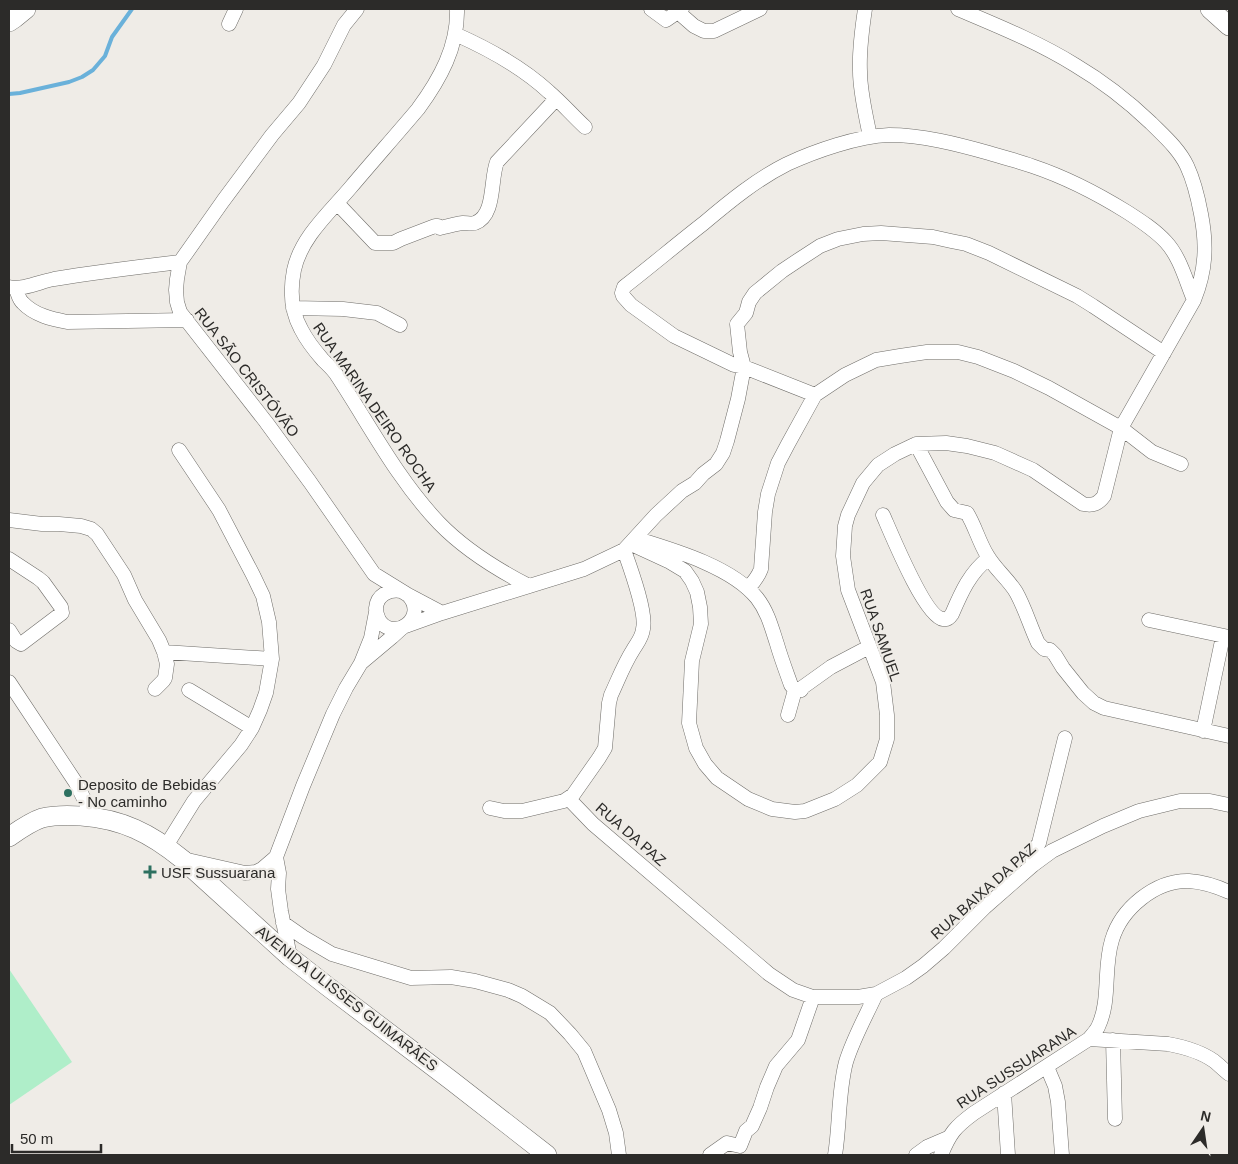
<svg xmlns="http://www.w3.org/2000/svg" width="1238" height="1164" font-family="Arial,sans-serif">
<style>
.grass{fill:#afeec9}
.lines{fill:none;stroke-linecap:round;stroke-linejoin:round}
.stream{stroke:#6ab1da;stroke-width:4}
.street-casing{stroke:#6f6d69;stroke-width:15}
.secondary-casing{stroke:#6f6d69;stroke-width:20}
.street{stroke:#fff;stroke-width:14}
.secondary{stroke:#fff;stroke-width:19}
.poi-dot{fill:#2d7060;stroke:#efece7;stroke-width:2}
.labels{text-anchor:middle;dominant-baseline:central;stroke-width:4.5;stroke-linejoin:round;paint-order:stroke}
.street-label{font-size:15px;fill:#2c2b29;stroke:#efece7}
.poi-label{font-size:15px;fill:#2c2b29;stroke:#efece7;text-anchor:start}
</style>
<rect width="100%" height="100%" fill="#efece7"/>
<path class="grass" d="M 9,969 L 72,1062 L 9,1105 Z"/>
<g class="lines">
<path class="stream" d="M 9,94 L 20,93 L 69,82 L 82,77 L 93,70 L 105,56 L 112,37 L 132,9"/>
<defs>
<path id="street" d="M 357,9 L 344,25 L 324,65 L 299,103 L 272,135 L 223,201 L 180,262 L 177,279 L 176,290 L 177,302 L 180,312 L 266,422 L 310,482 L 374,574 L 408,595 L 442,613
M 457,9 C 458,47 440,79 418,109 C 396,135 373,161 351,187 C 330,212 301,237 294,270 C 290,290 291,311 301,329 C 306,339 316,352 323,360 C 328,365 334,370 338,377 C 370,426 398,480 439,523 C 465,550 496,569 529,586
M 651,9 L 666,20 L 682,9
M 865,9 C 862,29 859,50 860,71 C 860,93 866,115 870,137
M 678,12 L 694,26 L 704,31 L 714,31 L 760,9
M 229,24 L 236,9
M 455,34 C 489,49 522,67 549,92 C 562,103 573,116 585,127
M 337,203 L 375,243 L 393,243 L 401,239 L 435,226 L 438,226 L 440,228 C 448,226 455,224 463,223 C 467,223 472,224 475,223 C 496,215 490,179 497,162 L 556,99
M 9,287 C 24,290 39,282 54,279 C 96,272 138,267 180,262
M 16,289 C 18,294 19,300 23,303 C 34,315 52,319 67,322 L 187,320
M 293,308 L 343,309 L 377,313 L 400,325
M 815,395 L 744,367 L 734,365 L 674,336 L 631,305 L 623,296 L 622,293 L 624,287 C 651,266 677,244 704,223 C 730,201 757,179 787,164 C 815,151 858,136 889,135 C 922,135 957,144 989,153 C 1003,157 1018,161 1032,166 C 1065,177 1098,194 1127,212 C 1141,221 1155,230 1166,242 C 1180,257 1186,281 1194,300
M 916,444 L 947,502 L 954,510 L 967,513 C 975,526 979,542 987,555 C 995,569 1008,579 1016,592 C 1025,608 1030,626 1038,643 L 1044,649 L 1050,650 L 1055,655 L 1063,668 L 1083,693 L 1094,703 L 1104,708 L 1229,736
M 883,515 C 891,533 925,617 943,619 C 947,620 950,617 952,614 C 961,593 970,572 989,558
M 9,520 L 42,524 L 59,524 L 81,526 L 91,529 L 97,534 L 124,575 L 135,600 L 159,640 L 164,652 L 167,664 L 165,678 L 163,681 L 155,689
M 641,540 C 677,551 733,568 757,598 C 768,612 772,629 777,644 C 781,658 786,671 791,685 L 795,690 L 788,715
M 631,544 L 670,562 L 685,571 L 692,581 L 697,592 L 700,607 L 701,624 L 692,661 L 689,723 L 696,748 L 705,764 L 717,778 L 748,799 L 772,809 L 795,812 L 805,811 L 835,799 L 857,785 L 880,762 L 887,739 L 887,715 L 883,682 L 848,590 L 843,556 L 845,526 L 848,515 L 863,483 L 878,465 L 895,454 L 916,444 L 946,443 L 967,446 L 995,453 L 1033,470 L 1083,504 C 1093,506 1098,504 1104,496 L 1121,428 L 1194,300 C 1206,270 1207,245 1201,214 C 1198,198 1194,181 1187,166 C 1179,149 1164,136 1151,123 C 1128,101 1102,81 1075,65 C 1038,42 998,26 958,9
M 9,559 L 38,578 L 43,582 L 61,607 L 62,613 L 21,644 L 16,641 L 9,630
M 748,588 C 754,582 758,577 761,569 L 765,512 L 768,494 L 778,463 L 788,444 L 815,395 L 845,375 L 876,360 L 900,356 L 927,352 L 958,352 L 978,357 L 1014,371 L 1049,388 L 1121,428 L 1152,452 L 1181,464
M 401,591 C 389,589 377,595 376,608 C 376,613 377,616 379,620 C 394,643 429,617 408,595
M 1149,620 L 1229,637
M 164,652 L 272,659
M 361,663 L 392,637 L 403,627 L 442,613 L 584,569 L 624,550 L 656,515 L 682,491 L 695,483 L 703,474 L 716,464 L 723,453 L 727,441 L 738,399 L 744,367 L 740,352 L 737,324 L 746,313 L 749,302 L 755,293 L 782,271 L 800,259 L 820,246 L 838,239 L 863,234 L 881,233 L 933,237 L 951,241 L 966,244 L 989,253 L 1077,296 L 1093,306 L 1164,353
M 9,682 L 76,783 L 93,817
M 189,690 L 252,728
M 795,690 L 801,690 L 803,687 L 831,667 L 869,647
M 1203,731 L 1223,636
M 569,799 L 593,824 L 769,974 L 793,990 L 813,997 L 858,997 L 876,994 L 906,978 L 923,966 L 944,948 L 985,907 L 1033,865 L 1052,851 L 1103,826 L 1139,811 L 1180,801 L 1210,801 L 1229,805
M 490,808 L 504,811 L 522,811 L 564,801 L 573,795 L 599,758 L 605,748 L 609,703 L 611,695 C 618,680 624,664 633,650 C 637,643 642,638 643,629 C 647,613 630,567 624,550
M 166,846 L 194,801 L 241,745 L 252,728 L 260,710 L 266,693 L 272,659 L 269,622 L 263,596 L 253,575 L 219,510 L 179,450
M 276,857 L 279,873 L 278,889 L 281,911 L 290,957
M 183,859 L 245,873 L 256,872 L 262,869 L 276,857 L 303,786 L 333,714 L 346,688 L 361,663 L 371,638 L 376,612
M 1033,865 C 1031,856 1033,850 1039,843 L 1065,738
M 283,923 L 303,937 L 332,954 L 411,978 L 451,977 L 475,981 L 508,990 L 522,996 L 550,1013 L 570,1034 L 584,1051 L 609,1110 L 616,1133 L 619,1155
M 1089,1039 L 1168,1044 C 1184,1047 1200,1051 1214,1061 C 1219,1065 1224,1070 1229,1074
M 1113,1040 L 1115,1119
M 1047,1067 L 1055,1086 L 1058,1102 L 1062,1155
M 1004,1093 L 1008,1155
M 710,1155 L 727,1143 L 740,1146 L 746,1131 L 752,1126 L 760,1108 L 767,1087 L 776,1066 L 798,1040 L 813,997
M 835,1155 C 840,1125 838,1092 846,1062 C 853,1039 866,1016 876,994
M 916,1155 L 927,1147 L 948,1138
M 941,1155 C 950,1133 955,1127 974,1113 L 1089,1039 C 1092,1035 1096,1031 1098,1027 C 1111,1000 1103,968 1112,940 C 1121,909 1155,880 1189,881 C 1203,882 1216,886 1229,892"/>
<path id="secondary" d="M 1210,9 L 1229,26
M 9,22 L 15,18 L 26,9
M 9,837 C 19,830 30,822 42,818 C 55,815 68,815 81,816 C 122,819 150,833 182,859 L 290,957 L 327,986 L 452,1081 L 547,1155"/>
</defs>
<use href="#street" class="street-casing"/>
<use href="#secondary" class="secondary-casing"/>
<use href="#street" class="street"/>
<use href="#secondary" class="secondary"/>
</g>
<g class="poi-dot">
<circle cx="68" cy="793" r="5"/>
<path d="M147.5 864.5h5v5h5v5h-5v5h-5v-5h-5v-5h5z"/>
</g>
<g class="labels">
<g class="street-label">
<text transform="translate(247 372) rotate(52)">RUA SÃO CRISTÓVÃO</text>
<text transform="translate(375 407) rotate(55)">RUA MARINA DEIRO ROCHA</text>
<text transform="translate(881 635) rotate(71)">RUA SAMUEL</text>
<text transform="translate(631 834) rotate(41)">RUA DA PAZ</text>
<text transform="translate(983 891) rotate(-42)">RUA BAIXA DA PAZ</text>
<text transform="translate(347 998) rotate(38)">AVENIDA ULISSES GUIMARÃES</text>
<text transform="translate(1016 1067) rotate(-33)">RUA SUSSUARANA</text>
</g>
<g class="poi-label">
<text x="78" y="784">Deposito de Bebidas<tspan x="78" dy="17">- No caminho</tspan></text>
<text x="161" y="872">USF Sussuarana</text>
</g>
</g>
<rect width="1238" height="1164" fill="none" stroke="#2c2b29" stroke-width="20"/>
<g transform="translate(1203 1129) rotate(13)" stroke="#efece7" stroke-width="4" paint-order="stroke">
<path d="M0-4L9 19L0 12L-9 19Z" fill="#2c2b29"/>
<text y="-8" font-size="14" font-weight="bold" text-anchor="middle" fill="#2c2b29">N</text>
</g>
<path d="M12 1144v8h89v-8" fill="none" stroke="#2c2b29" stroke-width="2.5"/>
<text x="20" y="1144" font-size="15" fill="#2c2b29" stroke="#efece7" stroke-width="4" paint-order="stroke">50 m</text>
</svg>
